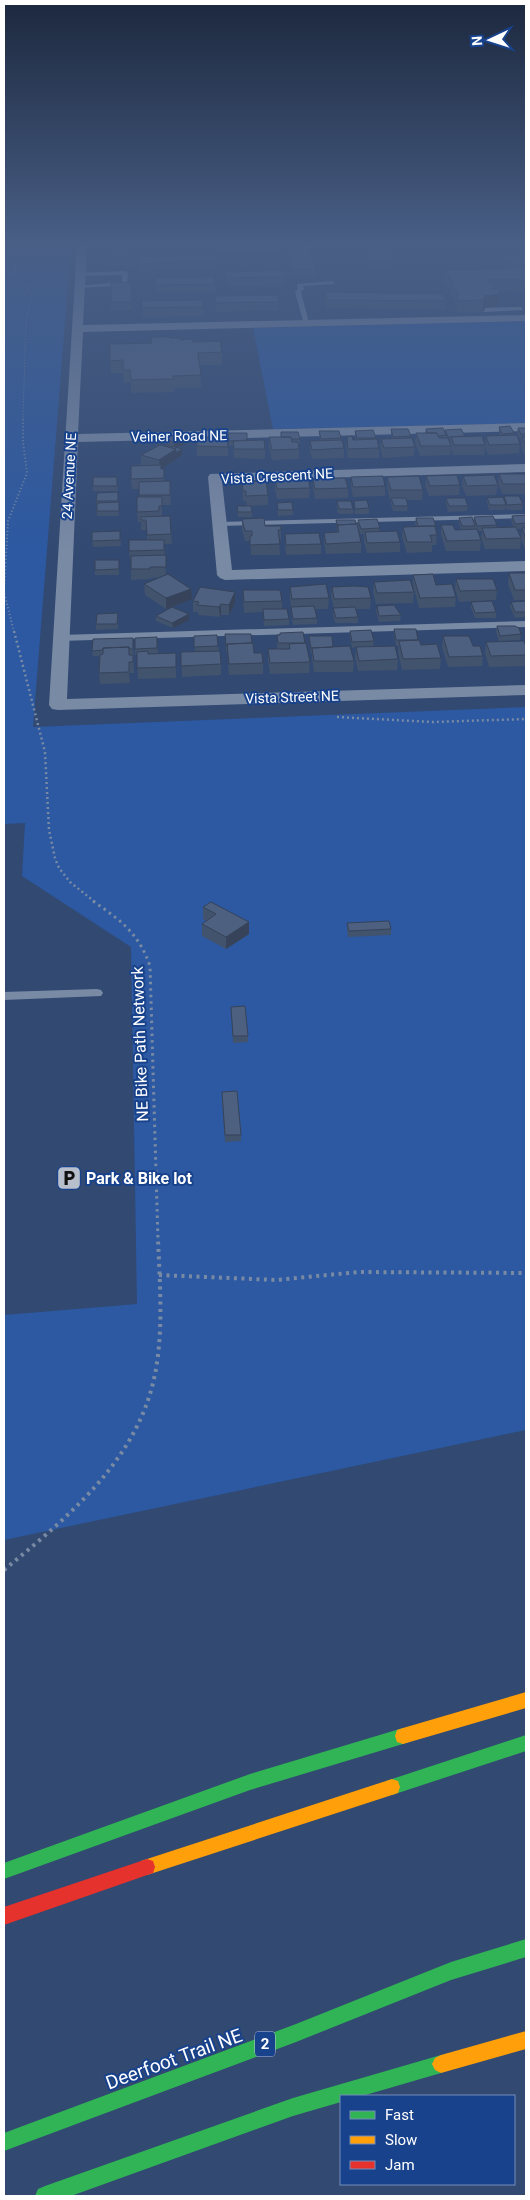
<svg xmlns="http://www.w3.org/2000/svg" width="530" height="2200" font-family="Roboto,sans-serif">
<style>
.green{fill:#2c59a2}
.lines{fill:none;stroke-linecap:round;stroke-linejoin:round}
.path-far4{stroke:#798aa5;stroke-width:1;stroke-dasharray:1 2;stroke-linecap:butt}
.path-far3{stroke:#798aa5;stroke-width:2;stroke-dasharray:1 2.5;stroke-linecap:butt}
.path-far2{stroke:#798aa5;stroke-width:2.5;stroke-dasharray:2 3;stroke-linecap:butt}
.path-far1{stroke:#798aa5;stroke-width:3;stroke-dasharray:2.5 4;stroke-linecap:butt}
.path{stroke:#798aa5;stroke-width:4;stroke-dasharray:3 4.5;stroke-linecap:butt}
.lane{fill:#798aa5;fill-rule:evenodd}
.street{fill:#798aa5;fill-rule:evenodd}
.fast{fill:#30b455;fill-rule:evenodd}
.slow{fill:#ff9f0a;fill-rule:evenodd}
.jam{fill:#e5322d;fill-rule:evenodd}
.wall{fill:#42536e;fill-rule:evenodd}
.shaded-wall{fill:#36435a}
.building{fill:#4d6080;stroke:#36435a}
.labels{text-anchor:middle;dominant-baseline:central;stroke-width:4;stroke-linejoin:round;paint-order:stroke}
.far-street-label{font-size:14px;fill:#fff;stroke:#18428b}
.shield{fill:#18428b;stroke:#bac6dc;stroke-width:1}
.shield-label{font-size:15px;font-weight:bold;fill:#fff}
.street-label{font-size:16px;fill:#fff;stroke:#18428b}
.poi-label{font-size:16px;font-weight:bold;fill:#fff;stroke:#18428b;text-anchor:start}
.near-street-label{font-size:19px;fill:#fff;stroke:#18428b}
</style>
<rect width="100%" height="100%" fill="#324971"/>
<path class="green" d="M 4,246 L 71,246 L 33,727 L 526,707 L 526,1430 L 4,1540 L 4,1315 L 137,1304 L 131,947 L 22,876 L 25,823 L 4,824 Z
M 526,321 L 526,423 L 273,429 L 253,328 Z"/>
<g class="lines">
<path class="path-far4" d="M 15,246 L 15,273 L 32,296 L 26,320 L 23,418"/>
<path class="path-far3" d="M 14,632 L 4,592 L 8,521 L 27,473 L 23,442 L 23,417"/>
<path class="path-far2" d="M 14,631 L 45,752 L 49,830 L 55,858 L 59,868 L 70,882 L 95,902
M 337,717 L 433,722 L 526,719"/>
<path class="path-far1" d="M 93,901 C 121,921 138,932 150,966 L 158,1241"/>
<path class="path" d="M 159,1275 L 277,1280 L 358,1272 L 526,1273
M 4,1570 C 62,1522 127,1469 150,1394 C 165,1345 160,1290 158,1239"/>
<path class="lane" d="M 304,246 L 310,246 L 311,249 L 306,250 Z
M 125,271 L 128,273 L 127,285 L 80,288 L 77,286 L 122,282 L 122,275 L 80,276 L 78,273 Z
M 333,281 L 335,284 L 303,286 L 304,289 L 301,292 L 309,323 L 304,324 L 295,292 L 298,289 L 297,284 Z
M 521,307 L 523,310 L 484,312 L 481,310 L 484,308 Z
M 526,514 L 526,518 L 220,526 L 216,524 L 220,522 Z
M 526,621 L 526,627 L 60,641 L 56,638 L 60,635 Z
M 97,989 L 101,990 L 103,993 L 101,996 L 4,1000 L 4,992 Z"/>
<path class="street" d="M 77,246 L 87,246 L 83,325 L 526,315 L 526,321 L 83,332 L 78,434 L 526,423 L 526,431 L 78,442 L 67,699 L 526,685 L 526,695 L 58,710 L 52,709 L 49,705 Z
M 526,464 L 526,472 L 222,481 L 232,570 L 526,561 L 526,571 L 225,580 L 220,578 L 217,575 L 208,477 L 210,474 Z"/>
<path class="fast" d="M 403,1728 L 409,1730 L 411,1736 L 409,1742 L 403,1744 L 250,1790 L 4,1879 L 4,1863 L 250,1774 Z
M 526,1735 L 526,1751 L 392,1795 L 386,1793 L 384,1787 L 386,1781 L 392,1779 Z
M 526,1939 L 526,1957 L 451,1980 L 296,2042 L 4,2151 L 4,2133 L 296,2024 L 451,1962 Z
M 441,2055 L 447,2058 L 450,2064 L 447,2070 L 441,2073 L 362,2096 L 341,2096 L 341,2102 L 293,2116 L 71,2196 L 35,2196 L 38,2189 L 45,2186 L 293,2098 Z"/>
<path class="slow" d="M 526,1692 L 526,1708 L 403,1744 L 397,1742 L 395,1736 L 397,1730 L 403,1728 Z
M 392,1779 L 398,1781 L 400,1787 L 398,1793 L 392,1795 L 147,1875 L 141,1873 L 139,1867 L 141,1861 L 147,1859 Z
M 526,2031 L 526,2049 L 441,2073 L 435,2070 L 432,2064 L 435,2058 L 441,2055 Z"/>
<path class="jam" d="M 147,1859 L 153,1861 L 155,1867 L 153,1873 L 4,1925 L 4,1907 Z"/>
</g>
<path class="wall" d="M 131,246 L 131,266 L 111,266 L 111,258 Z
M 213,246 L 287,246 L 287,252 L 213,253 Z
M 288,246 L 316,269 L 316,277 L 295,278 L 288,254 Z
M 362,246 L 386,246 L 394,260 L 393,268 L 373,269 Z
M 454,246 L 510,246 L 510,247 L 455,248 Z
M 506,252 L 526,252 L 526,291 L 498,291 L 500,294 L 498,306 L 485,308 L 484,311 L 482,312 L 458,313 L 454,301 L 454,299 L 450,295 L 451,292 L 448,288 L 448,287 L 447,287 L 444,281 L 445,270 L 509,269 L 505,261 Z
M 140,257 L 216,260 L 216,268 L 141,272 Z
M 226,272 L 285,277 L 285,285 L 227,286 Z
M 155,278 L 215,284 L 215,292 L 156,293 Z
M 131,282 L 132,310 L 111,311 L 111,302 Z
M 325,292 L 446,301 L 446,310 L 327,308 L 325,301 Z
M 215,296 L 279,302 L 279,310 L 216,312 Z
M 142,301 L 203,307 L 204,316 L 143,317 Z
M 170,338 L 193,342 L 222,352 L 222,365 L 200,365 L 201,388 L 174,388 L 174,392 L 131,393 L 131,382 L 124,383 L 123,373 L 111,373 L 110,361 L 152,343 Z
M 499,427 L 514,433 L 514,435 L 520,444 L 519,453 L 488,455 L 485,447 L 484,455 L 453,455 L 451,448 L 450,455 L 420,456 L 415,443 L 416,433 L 425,433 L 426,429 L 445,433 L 445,430 L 485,444 L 486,436 L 500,436 L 499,432 Z
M 518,428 L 526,428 L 526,455 L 524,455 L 521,446 L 521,439 L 520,439 L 517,433 Z
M 391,429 L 411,436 L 410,438 L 415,447 L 414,456 L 383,458 L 380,448 L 381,439 L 392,438 L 391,434 Z
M 319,431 L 341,438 L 344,448 L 344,458 L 312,459 L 310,450 L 310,441 L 320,440 Z
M 355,431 L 376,438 L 379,448 L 379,458 L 348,458 L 346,446 L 347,437 L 353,440 L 356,440 L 355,436 Z
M 281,432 L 300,439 L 300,444 L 298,444 L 299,449 L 299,459 L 272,460 L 269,447 L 269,437 L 281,437 Z
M 228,433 L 247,440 L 265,449 L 265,459 L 234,458 L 233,446 L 229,446 Z
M 196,437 L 228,447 L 228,456 L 197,456 Z
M 164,438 L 185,445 L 176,448 L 182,455 L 161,469 L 164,469 L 164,481 L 170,481 L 171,505 L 162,505 L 162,516 L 170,516 L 172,544 L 164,544 L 166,575 L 191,589 L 192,599 L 166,609 L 145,595 L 144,584 L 161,577 L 151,578 L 151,579 L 131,580 L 131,562 L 130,562 L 129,551 L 147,540 L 147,530 L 141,530 L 141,522 L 138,522 L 137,512 L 139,497 L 139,489 L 132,489 L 131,479 L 144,466 L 141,465 L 141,455 L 165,446 L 170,446 L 164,443 Z
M 499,474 L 526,474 L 526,498 L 524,494 L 502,494 L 498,484 Z
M 426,476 L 460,485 L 459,495 L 429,496 L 425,486 Z
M 463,476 L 498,485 L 496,495 L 466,496 L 462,486 Z
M 117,477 L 118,491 L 93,491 L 93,486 Z
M 351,477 L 385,486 L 385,496 L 353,497 L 351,487 Z
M 387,477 L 423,490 L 422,500 L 406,500 L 408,506 L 407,511 L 393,511 L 391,504 L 391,500 L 390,500 L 387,487 Z
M 275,479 L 310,488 L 309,498 L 277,499 L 275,489 Z
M 313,479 L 348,488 L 348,498 L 315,499 L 313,489 Z
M 242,482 L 268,495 L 268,505 L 247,506 L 246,501 L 243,501 Z
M 118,492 L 119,516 L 97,516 L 96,501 Z
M 504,496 L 523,504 L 522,510 L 507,510 L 505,507 L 505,510 L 489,510 L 487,503 L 487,498 L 504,500 Z
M 446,498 L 468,506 L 467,511 L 448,512 L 446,503 Z
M 337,501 L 353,509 L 353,514 L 338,514 L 337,507 Z
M 354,501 L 369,508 L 369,514 L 355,514 L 354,506 Z
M 277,503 L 293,510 L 293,515 L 278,516 Z
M 237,506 L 252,512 L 252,517 L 238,517 Z
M 526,515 L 526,549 L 525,549 L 521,539 L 520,549 L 485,549 L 481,538 L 482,531 L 477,531 L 481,540 L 480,551 L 446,551 L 441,535 L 441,525 L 455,530 L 461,530 L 459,523 L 459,518 L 474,522 L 474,517 L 497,525 L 496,527 L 514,527 L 511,521 L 512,516 ZM 517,529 L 522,529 L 521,537 Z
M 416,518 L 436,526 L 435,529 L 437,535 L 436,545 L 432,545 L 432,552 L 407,553 L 402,537 L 403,527 L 416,527 L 415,523 Z
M 242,519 L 265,526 L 281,530 L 281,540 L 279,540 L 280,555 L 251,555 L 250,541 L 245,541 L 242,529 Z
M 336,520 L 361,542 L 361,553 L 326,554 L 324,543 L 324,533 L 337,532 Z
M 358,520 L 380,528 L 379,531 L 400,542 L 400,552 L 367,553 L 364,542 L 364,534 L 360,534 L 358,525 Z
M 120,531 L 121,546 L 93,547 L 92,541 Z
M 285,534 L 321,544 L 321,554 L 286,555 L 285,544 Z
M 119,560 L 119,575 L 95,575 L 95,570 Z
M 509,573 L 526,573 L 526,600 L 514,600 L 508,584 Z
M 413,575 L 436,585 L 456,597 L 455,607 L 419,608 L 413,585 Z
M 456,579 L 497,590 L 496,600 L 459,602 L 455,589 Z
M 374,582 L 414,592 L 413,603 L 376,604 L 373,592 Z
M 290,587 L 329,598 L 328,609 L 315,609 L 317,618 L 317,624 L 293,625 L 291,612 L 291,607 L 290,597 Z
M 332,587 L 371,598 L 370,609 L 356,609 L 358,617 L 358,623 L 335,623 L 333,614 L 334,608 L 331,597 Z
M 243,590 L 282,601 L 282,609 L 289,619 L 289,625 L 264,626 L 263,612 L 244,613 L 243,600 Z
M 235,592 L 235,603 L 229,615 L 221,615 L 220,617 L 198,615 L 198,612 L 193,612 L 193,601 Z
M 526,601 L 526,617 L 515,618 L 510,607 L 511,602 Z
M 471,602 L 496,612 L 496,618 L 475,618 L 471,608 Z
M 377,606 L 401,615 L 400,621 L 379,622 L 376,611 Z
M 189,614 L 189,620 L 173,628 L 156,621 L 156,616 Z
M 118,619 L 118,629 L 96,630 L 96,624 Z
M 497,626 L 521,634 L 520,640 L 499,641 L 496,632 Z
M 394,629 L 418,640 L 421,645 L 441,658 L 440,669 L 402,670 L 398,652 L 399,646 L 396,646 L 394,635 Z
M 350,631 L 374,641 L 373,647 L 398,659 L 397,670 L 358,671 L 355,658 L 356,647 L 352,648 L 350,636 Z
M 225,634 L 252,643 L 254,653 L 263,663 L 263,674 L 229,675 L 227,651 L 226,651 Z
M 277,635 L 305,643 L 310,662 L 309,673 L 270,674 L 268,660 L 268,649 L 277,649 Z
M 194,636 L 218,646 L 221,664 L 221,675 L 182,677 L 181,652 L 195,652 Z
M 309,636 L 333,647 L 354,661 L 353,672 L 314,672 L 312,659 L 312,653 L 311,653 L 309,642 Z
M 443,636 L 473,646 L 483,656 L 482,666 L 448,667 L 442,647 Z
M 157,637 L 158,653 L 176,653 L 176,678 L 138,679 L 137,655 L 135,655 L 135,649 Z
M 133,638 L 134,673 L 129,673 L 130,683 L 100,684 L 99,673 L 99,656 L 93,656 L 92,651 Z
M 486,642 L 526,647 L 526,666 L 489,667 L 485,653 Z
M 203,907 L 249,922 L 249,934 L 226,949 L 202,936 L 202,924 L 206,921 L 203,919 Z
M 347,923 L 391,929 L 391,935 L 348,937 L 347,929 Z
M 231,1007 L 248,1036 L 248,1042 L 233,1043 Z
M 222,1098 L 241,1135 L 241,1141 L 225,1142 Z"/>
<path class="shaded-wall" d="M 494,287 L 493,295 L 500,294 L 498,306 L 485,308 L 484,311 L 482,312 L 484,296 Z
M 185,440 L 185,445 L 174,448 L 174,443 Z
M 176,449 L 182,449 L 182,455 L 160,470 L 159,460 Z
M 191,589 L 192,599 L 166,609 L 166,598 Z
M 235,592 L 235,603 L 229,615 L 229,605 Z
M 221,604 L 221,615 L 220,617 L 219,607 Z
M 189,614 L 189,620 L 173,628 L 172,623 Z
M 249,922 L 249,934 L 226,949 L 226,937 Z"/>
<path class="building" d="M 111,246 L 130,246 L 131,258 L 111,258 Z
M 288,246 L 306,246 L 310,257 L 312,257 L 316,269 L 295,270 Z
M 367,246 L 386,246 L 394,260 L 373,260 Z
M 506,252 L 526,252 L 526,265 L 512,265 Z
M 215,254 L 216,260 L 140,264 L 140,257 Z
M 526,268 L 526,280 L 488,280 L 494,287 L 492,289 L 497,289 L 500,294 L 484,296 L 485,299 L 483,300 L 459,301 L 456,294 L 459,294 L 456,293 L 455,290 L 457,290 L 451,283 L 454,283 L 448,276 L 450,275 L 447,275 L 445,270 Z
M 284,270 L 285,277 L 227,278 L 226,272 Z
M 214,277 L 215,284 L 156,285 L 155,278 Z
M 131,282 L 132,302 L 111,302 L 111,283 Z
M 325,292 L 443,294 L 446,301 L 327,300 Z
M 277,295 L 279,302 L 216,303 L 215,296 Z
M 203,300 L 203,307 L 142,308 L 142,301 Z
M 151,337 L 170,337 L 170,338 L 180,338 L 180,340 L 193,339 L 193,342 L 220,341 L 222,352 L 198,353 L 201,375 L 173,376 L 174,379 L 131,380 L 130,370 L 123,370 L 123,360 L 110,361 L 110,344 L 152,343 Z
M 510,426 L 514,433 L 502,434 L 499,427 Z
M 443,428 L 446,435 L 438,436 L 437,433 L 427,433 L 426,429 Z
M 518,428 L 526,428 L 526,434 L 521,434 Z
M 391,429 L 408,429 L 411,436 L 393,437 Z
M 461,429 L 465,436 L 448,437 L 445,430 Z
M 373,430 L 376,438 L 357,438 L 355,431 Z
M 319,431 L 339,431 L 341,438 L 321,439 Z
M 281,432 L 298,432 L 300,439 L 292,439 L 291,437 L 281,437 Z
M 228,433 L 247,433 L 247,440 L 229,441 Z
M 416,433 L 437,433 L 439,438 L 448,438 L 451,446 L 421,446 Z
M 175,435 L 185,440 L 174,443 L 164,438 Z
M 517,435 L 520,444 L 489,445 L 486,436 Z
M 352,436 L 353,440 L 377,439 L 379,448 L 348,449 L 347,437 Z
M 482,436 L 485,445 L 454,445 L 451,437 Z
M 196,437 L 227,437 L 228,447 L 197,446 Z
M 269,437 L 291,437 L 292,442 L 298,442 L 299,449 L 272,450 Z
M 522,437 L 526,437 L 526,446 Z
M 412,438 L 415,447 L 384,448 L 381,439 Z
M 264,440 L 265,449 L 234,449 L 233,441 Z
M 342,440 L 344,448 L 312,450 L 310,441 Z
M 160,445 L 176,449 L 159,460 L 141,455 Z
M 167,445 L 182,449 L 176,453 L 176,449 L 165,446 Z
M 161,465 L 161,469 L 164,469 L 164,478 L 131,479 L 131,466 Z
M 499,474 L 526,474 L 526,487 L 525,484 L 503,484 Z
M 457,475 L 460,485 L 430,486 L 426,476 Z
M 494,475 L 498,485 L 467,486 L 463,476 Z
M 383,476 L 385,486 L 353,487 L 351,477 Z
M 419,476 L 423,490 L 391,490 L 387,477 Z
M 93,477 L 117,477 L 117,486 L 93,486 Z
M 308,478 L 310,488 L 277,489 L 275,479 Z
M 345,478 L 348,488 L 315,489 L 313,479 Z
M 170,481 L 170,495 L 139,495 L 139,482 Z
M 266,481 L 268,495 L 246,496 L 246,491 L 243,491 L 242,482 Z
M 118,492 L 118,501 L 96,501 L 97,493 Z
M 504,496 L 519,496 L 523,504 L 507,505 Z
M 137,497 L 162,497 L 162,506 L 159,506 L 159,511 L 137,512 Z
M 503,497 L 506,505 L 490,505 L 487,498 Z
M 391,498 L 406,498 L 408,506 L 394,506 Z
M 446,498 L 465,498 L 468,506 L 449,506 Z
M 367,500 L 369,508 L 355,509 L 354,501 Z
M 337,501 L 351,501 L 353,509 L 339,509 Z
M 119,502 L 119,511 L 97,511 L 97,503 Z
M 292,502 L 293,510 L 278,510 L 277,503 Z
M 237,506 L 251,506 L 252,512 L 238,512 Z
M 526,515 L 526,523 L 515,524 L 512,516 Z
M 170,516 L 171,534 L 147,535 L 146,520 L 141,520 L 141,517 Z
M 493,516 L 497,525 L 477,526 L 474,517 Z
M 472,517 L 475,526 L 462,526 L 459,518 Z
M 264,518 L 265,526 L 281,526 L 281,530 L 278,530 L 280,544 L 250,545 L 250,536 L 252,536 L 252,531 L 245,531 L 242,519 Z
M 416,518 L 433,518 L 436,526 L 418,526 Z
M 377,519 L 380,528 L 361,529 L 358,520 Z
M 336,520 L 355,520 L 356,524 L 337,525 L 338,528 Z
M 357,524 L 361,542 L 326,544 L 324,533 L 339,532 L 337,525 Z
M 441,525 L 453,525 L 455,530 L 477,529 L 481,540 L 447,541 Z
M 435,526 L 437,535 L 430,535 L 432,542 L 407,542 L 403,527 Z
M 516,527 L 521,538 L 486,539 L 482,528 Z
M 522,528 L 526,528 L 526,539 Z
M 120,531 L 120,540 L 92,541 L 92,532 Z
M 397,531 L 400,542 L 367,543 L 365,532 Z
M 319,533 L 321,544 L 286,545 L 285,534 Z
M 129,540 L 164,540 L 164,550 L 129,551 Z
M 166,555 L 166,567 L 150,567 L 150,569 L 131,569 L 131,556 Z
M 95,560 L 119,560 L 119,569 L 95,570 Z
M 509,573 L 526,573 L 526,590 L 515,590 Z
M 168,574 L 191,589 L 166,598 L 144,584 Z
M 433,574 L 436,585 L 452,584 L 456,597 L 420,598 L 413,575 Z
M 456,579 L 493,579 L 497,590 L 460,591 Z
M 410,580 L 414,592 L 377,593 L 374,582 Z
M 326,584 L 329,598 L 292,599 L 290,587 Z
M 355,586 L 368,587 L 371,598 L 334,599 L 332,587 Z
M 200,587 L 235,592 L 229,605 L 221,604 L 219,607 L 197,605 L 199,602 L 193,601 Z
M 243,590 L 280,590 L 282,601 L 244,602 Z
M 492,601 L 496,612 L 475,613 L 471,602 Z
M 526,601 L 526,612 L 515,612 L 511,602 Z
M 394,605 L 401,615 L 379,616 L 377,606 Z
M 314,606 L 317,618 L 293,619 L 291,607 Z
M 172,607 L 189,614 L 172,623 L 156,616 Z
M 355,607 L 358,617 L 336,618 L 333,608 Z
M 263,609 L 287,609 L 289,619 L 264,620 Z
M 118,613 L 117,624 L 96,624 L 97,614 Z
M 497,626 L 515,626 L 519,628 L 521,634 L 500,636 Z
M 394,629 L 416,629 L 418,640 L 396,640 Z
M 371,630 L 374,641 L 352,642 L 350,631 Z
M 303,632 L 305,643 L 278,643 L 277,635 L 280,635 L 280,633 Z
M 225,634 L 251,634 L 252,643 L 227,644 L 227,646 L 226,646 Z
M 217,635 L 218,646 L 194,647 L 194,636 Z
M 309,636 L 332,636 L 333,647 L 311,648 Z
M 443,636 L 469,636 L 473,646 L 480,646 L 483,656 L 449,657 Z
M 157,637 L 157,648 L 135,649 L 135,638 Z
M 133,638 L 133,649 L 129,649 L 129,647 L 103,648 L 103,650 L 92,651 L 93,639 Z
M 419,640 L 421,645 L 437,644 L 441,658 L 403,659 L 399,641 Z
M 524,641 L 526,647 L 526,655 L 491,656 L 486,642 Z
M 253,643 L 254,653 L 262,653 L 263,663 L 229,664 L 227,644 Z
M 306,643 L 310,662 L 270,663 L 268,649 L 290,649 L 289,644 Z
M 350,646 L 354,661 L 314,661 L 312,648 Z
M 395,646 L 398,659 L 359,661 L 356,647 Z
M 129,647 L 129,655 L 133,655 L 133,662 L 129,662 L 129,672 L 99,673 L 100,655 L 103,654 L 103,648 Z
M 148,651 L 148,654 L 176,653 L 176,667 L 137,668 L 137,652 Z
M 220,651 L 221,664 L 181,666 L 181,652 Z
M 211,902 L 249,922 L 226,937 L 202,924 L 216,914 L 203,907 Z
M 389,921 L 391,929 L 349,931 L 347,923 Z
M 245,1006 L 248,1036 L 233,1036 L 231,1007 Z
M 237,1091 L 241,1135 L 225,1135 L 222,1092 Z"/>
<linearGradient id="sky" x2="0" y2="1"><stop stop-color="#1c283e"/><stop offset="0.44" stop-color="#495f86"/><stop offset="1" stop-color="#495f86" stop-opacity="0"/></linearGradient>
<rect width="530" height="554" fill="url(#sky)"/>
<defs>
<symbol id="parking-square" viewBox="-11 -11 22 22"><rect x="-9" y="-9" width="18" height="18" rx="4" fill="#b7bfcd" stroke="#18428b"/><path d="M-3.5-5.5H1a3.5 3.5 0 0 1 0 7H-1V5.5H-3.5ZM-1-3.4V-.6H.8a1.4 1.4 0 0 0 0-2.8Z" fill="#111"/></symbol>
</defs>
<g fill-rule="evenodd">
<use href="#parking-square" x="55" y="1164" width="28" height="28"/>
</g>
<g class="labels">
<g class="far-street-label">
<text transform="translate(179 436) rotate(-1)">Veiner Road NE</text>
<text transform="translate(69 476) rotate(-87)">24 Avenue NE</text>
<text transform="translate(277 476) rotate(-3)">Vista Crescent NE</text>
<text transform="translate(292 697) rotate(-2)">Vista Street NE</text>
</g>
<rect class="shield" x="255" y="2031.5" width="20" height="25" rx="4"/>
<g class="shield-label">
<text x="265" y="2044">2</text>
</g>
<g class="street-label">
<text transform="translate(140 1044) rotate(-92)">NE Bike Path Network</text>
</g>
<g class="poi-label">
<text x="86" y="1178">Park &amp; Bike lot</text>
</g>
<g class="near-street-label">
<text transform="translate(174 2059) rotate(-20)">Deerfoot Trail NE</text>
</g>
</g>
<rect width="530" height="2200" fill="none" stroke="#ffffff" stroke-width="10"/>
<rect x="340" y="2095" width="175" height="90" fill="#18428b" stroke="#748eb9"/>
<rect x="350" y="2111" width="25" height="8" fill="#30b455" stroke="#748eb9"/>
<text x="385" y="2120" font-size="15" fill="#ffffff">Fast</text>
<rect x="350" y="2136" width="25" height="8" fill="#ff9f0a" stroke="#748eb9"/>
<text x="385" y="2145" font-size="15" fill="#ffffff">Slow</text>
<rect x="350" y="2161" width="25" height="8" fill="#e5322d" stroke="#748eb9"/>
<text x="385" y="2170" font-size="15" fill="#ffffff">Jam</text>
<g transform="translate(490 40) rotate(266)" stroke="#18428b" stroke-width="4" paint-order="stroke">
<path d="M0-4L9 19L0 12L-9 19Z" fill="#ffffff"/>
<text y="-8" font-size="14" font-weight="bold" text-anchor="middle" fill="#ffffff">N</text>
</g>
</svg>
